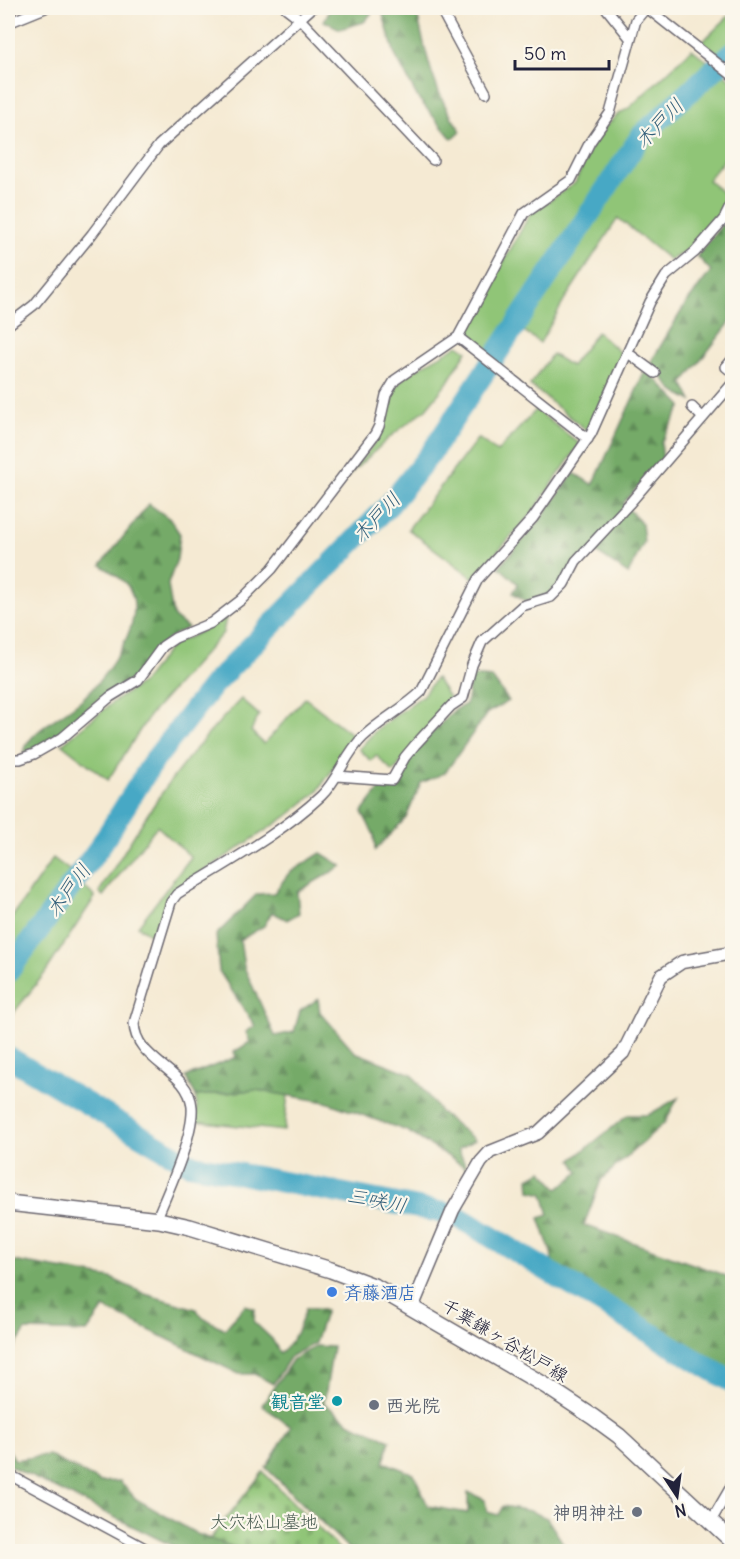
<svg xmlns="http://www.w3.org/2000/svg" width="740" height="1559" font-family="Delius,'Klee One',sans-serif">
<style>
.grass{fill:#90c577;stroke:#597459;stroke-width:1.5}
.forest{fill:url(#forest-firs);stroke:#4b6652;stroke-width:1.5}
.cemetery{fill:url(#cemetery-stones);stroke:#597459;stroke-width:1.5}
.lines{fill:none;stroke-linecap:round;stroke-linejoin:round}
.river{stroke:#46a8c5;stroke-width:22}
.minor-casing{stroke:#6c6870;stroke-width:12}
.tertiary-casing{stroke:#6c6870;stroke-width:15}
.primary-casing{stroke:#6c6870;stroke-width:18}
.minor{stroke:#fff;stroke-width:9}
.tertiary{stroke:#fff;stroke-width:12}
.primary{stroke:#fff;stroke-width:15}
.shop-dot{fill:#3f7fe0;stroke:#fbf7ec;stroke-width:2}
.culture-dot{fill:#0f9aa8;stroke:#fbf7ec;stroke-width:2}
.worship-dot{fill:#6b7280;stroke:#fbf7ec;stroke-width:2}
.labels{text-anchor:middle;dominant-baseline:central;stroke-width:4.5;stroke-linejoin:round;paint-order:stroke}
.shop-label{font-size:18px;font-weight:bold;fill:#366cbe;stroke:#fbf7ec;text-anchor:start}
.street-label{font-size:18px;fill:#22223b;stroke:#fbf7ec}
.culture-label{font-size:18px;font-weight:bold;fill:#0d838f;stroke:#fbf7ec;text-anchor:end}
.worship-label{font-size:18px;font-weight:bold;fill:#5b616d;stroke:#fbf7ec;text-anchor:start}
.park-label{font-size:18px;fill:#485b50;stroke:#fbf7ec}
.water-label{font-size:20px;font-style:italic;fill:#325e79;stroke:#fbf7ec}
</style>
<defs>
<pattern id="forest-firs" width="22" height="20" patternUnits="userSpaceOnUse" patternTransform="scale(1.5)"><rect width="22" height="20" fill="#74aa68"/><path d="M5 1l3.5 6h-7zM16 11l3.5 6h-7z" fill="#5f8a57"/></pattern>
<pattern id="cemetery-stones" width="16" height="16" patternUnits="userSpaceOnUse" patternTransform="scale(1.5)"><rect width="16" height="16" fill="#90c577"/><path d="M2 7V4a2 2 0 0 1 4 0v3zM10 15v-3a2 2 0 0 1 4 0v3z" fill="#7ca968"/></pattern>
</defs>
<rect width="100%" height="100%" fill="#fbf7ec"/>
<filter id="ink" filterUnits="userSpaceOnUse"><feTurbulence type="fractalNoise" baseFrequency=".0167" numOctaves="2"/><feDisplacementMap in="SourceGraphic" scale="12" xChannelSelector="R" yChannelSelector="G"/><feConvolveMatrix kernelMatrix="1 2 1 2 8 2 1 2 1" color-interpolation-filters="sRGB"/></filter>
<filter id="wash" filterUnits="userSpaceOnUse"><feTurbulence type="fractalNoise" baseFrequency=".008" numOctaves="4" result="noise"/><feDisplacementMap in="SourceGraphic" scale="24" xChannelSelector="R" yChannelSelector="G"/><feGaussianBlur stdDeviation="1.35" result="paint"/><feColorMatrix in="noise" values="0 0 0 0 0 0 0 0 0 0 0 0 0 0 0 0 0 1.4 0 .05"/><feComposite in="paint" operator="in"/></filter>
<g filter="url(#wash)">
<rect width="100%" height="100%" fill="#f5ead3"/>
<path class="grass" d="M 732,13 L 732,45 L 718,57 L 700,44 Z
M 692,49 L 711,64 L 638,134 L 491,357 L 468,337 L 465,332 L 530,214 L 575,183 L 593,142 L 605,127 L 617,115 L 629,108 Z
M 717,68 L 732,80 L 732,150 L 708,180 L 730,199 C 716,225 696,247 670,260 L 618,218 L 567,296 L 540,343 L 520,328 L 644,138 Z
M 597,332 L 623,355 L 589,432 L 530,385 L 552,354 L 571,366 Z
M 458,345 L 467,351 L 447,383 L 426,409 L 390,437 L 347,477 C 358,462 373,448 381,432 C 388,416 388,397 399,383 C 410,370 442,356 458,345 Z
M 536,410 L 580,444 L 530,516 L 473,578 L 408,529 L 478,438 L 497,452 Z
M 226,618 L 223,633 L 149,716 L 108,780 L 62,744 L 113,702 L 142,683 L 168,650 L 177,642 L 190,637 Z
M 436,678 L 452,702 L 393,772 L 376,755 L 371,761 L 359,749 L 376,730 L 422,696 Z
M 305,698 L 355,737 L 317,792 L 286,817 L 169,894 L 153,937 L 138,926 L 191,857 L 157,826 L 103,896 L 99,892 C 123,854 145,815 172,779 C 193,751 216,724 241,699 L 259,715 L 251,731 L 264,744 Z
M 53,858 L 73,873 L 8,955 L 8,923 Z
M 79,882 L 95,897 L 45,973 L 8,1020 L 8,973 Z
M 256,1090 L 288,1094 L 284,1131 L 195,1121 L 197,1109 L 196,1096 Z"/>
<path class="forest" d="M 331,8 L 376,8 L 364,22 L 340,29 L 324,21 Z
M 381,8 L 416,8 C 425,50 434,96 461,131 L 452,139 L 418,98 L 395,55 Z
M 732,212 L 732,320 L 683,383 L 692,401 L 673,391 L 651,362 L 685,305 L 711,271 L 697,256 Z
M 645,371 L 654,377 L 682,406 L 661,442 L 663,460 L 623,503 L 642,524 L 644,542 L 628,574 L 593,550 L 576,561 L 562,581 L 549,594 L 526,601 L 513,593 L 518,584 L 499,567 L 539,521 L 574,473 L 593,485 Z
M 149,504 L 170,519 L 180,534 L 177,559 L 168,584 L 173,616 L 188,628 C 159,639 157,654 137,674 C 128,683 116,687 106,694 C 76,716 60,741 23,753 C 30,730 61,717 80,701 C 104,680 152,618 127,585 C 120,577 110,571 101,565 Z
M 471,676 L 492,678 L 509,701 L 487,713 L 445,773 L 421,783 L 406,818 L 375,850 L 374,835 L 362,812 L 383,785 L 397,784 L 409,757 L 453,711 L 466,704 Z
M 321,853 L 342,866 L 297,892 L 299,913 L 287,920 L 272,912 L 264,926 L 240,940 L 244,967 L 275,1036 L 294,1032 L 300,1011 L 318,999 L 320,1012 L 355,1052 L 412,1074 L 440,1112 L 475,1140 L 458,1149 L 467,1168 L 407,1131 L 326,1102 L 256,1090 L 196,1096 L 186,1077 L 236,1057 L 234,1052 L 250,1042 L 246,1032 L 255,1026 L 219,971 L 216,935 L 257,894 L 274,893 L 289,873 Z
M 678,1098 L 665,1122 L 601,1180 L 584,1225 L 732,1278 L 732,1378 L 553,1267 L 551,1252 L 539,1218 L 549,1215 L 543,1194 L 530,1191 L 529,1178 L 542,1171 L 558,1189 L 579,1172 L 572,1160 L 628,1115 L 648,1115 Z
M 8,1260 L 111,1278 L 145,1294 L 196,1309 L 203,1318 L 225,1329 L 245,1305 L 255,1309 L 254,1322 L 272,1339 L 280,1353 C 295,1341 300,1326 306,1308 L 326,1310 L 315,1343 L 291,1356 L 273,1384 L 255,1374 L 239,1374 L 104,1308 L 87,1332 L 26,1330 L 8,1357 Z
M 316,1346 L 333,1347 L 324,1403 L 350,1423 L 390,1440 L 384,1462 L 414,1474 L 428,1506 L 468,1513 L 468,1492 L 485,1500 L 487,1512 L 498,1515 L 503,1506 L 530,1511 L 547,1518 L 566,1548 L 571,1551 L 351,1551 L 266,1468 L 291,1427 L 262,1405 L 293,1359 Z
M 8,1449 L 15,1460 L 48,1455 L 100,1482 L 120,1481 L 136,1499 L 197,1534 L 246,1551 L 183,1551 L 8,1465 Z"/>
<path class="cemetery" d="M 263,1472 L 341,1551 L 246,1551 L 210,1539 Z"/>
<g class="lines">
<path class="river" d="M 8,972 L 99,848 L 153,762 L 213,685 L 390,504 L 431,453 L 641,136 L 732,53
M 8,1057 L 189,1164 L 455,1215 L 732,1382"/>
</g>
</g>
<g filter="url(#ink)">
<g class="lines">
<defs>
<path id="minor" d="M 286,8 L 299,18 L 433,160
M 440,8 L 486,93
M 606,8 L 630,38
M 647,8 L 732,75
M 8,23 L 45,8
M 8,325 L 34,305 L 92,234 L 159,145 L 312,8
M 458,337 L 588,439
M 628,353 L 655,373
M 732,360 L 726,367 L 732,372
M 692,407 L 703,418
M 8,759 L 20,759 L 34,754 L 62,738 L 110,697 L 138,680 L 163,646 L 175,638 L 211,623 L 241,600 L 272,569 L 375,434 L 379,426 L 386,395 L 395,380 L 458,337 L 524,213 L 571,180 L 590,142 L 610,113 L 636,20 L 646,8
M 337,776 L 392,780 L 405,757 L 415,745 L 451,706 L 463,698 L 472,665 L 482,642 L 522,606 L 551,597 L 564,584 L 576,561 L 629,504 L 732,384
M 159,1220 L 159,1213 C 170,1187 194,1134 192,1107 C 189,1069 135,1062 134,1023 L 171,902 L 177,894 C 226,863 279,835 321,796 C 339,779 345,754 363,737 C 381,720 403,709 421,692 L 478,579 L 533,518 L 591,434 L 650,302 L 666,276 L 695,252 L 724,219 L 732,203
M 8,1474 L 152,1552
M 711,1521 L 732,1485"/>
<path id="tertiary" d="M 8,15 L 9,8
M 412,1308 L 453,1210 L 481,1162 L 490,1152 L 538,1133 L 623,1053 L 661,976 L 682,962 L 732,953"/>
<path id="primary" d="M 8,1203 L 159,1220 L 190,1227 L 331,1270 L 376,1287 L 546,1386 L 593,1417 L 619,1436 L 732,1541"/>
</defs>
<use href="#minor" class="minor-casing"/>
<use href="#tertiary" class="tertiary-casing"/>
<use href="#primary" class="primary-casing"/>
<use href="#minor" class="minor"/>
<use href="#tertiary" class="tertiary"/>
<use href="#primary" class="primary"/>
</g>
</g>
<circle class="shop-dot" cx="332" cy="1292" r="6"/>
<circle class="culture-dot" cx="337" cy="1401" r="6"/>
<g class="worship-dot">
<circle cx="374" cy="1405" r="6"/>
<circle cx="637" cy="1512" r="6"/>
</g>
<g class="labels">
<g class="shop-label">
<text x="344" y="1292">斉藤酒店</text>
</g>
<g class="street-label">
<text transform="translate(505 1340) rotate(31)">千葉鎌ヶ谷松戸線</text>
</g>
<g class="culture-label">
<text x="325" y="1401">観音堂</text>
</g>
<g class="worship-label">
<text x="386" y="1405">西光院</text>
<text x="625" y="1512" text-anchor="end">神明神社</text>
</g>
<g class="park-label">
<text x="264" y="1521">大穴松山墓地</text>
</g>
<g class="water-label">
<text transform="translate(659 123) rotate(-46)">木戸川</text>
<text transform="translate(376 517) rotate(-47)">木戸川</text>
<text transform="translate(68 890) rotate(-54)">木戸川</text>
<text transform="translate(377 1200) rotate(11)">三咲川</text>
</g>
</g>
<rect width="740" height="1559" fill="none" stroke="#fbf7ec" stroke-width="30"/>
<g transform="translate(677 1496) rotate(167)" stroke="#fbf7ec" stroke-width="4.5" paint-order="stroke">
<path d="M0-4.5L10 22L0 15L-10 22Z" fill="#22223b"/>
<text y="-9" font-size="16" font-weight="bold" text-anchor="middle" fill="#22223b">N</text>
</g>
<path d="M515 60v9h94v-9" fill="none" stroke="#22223b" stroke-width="3"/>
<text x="524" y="60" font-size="18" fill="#22223b" stroke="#fbf7ec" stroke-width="4.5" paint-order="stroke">50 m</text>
</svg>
